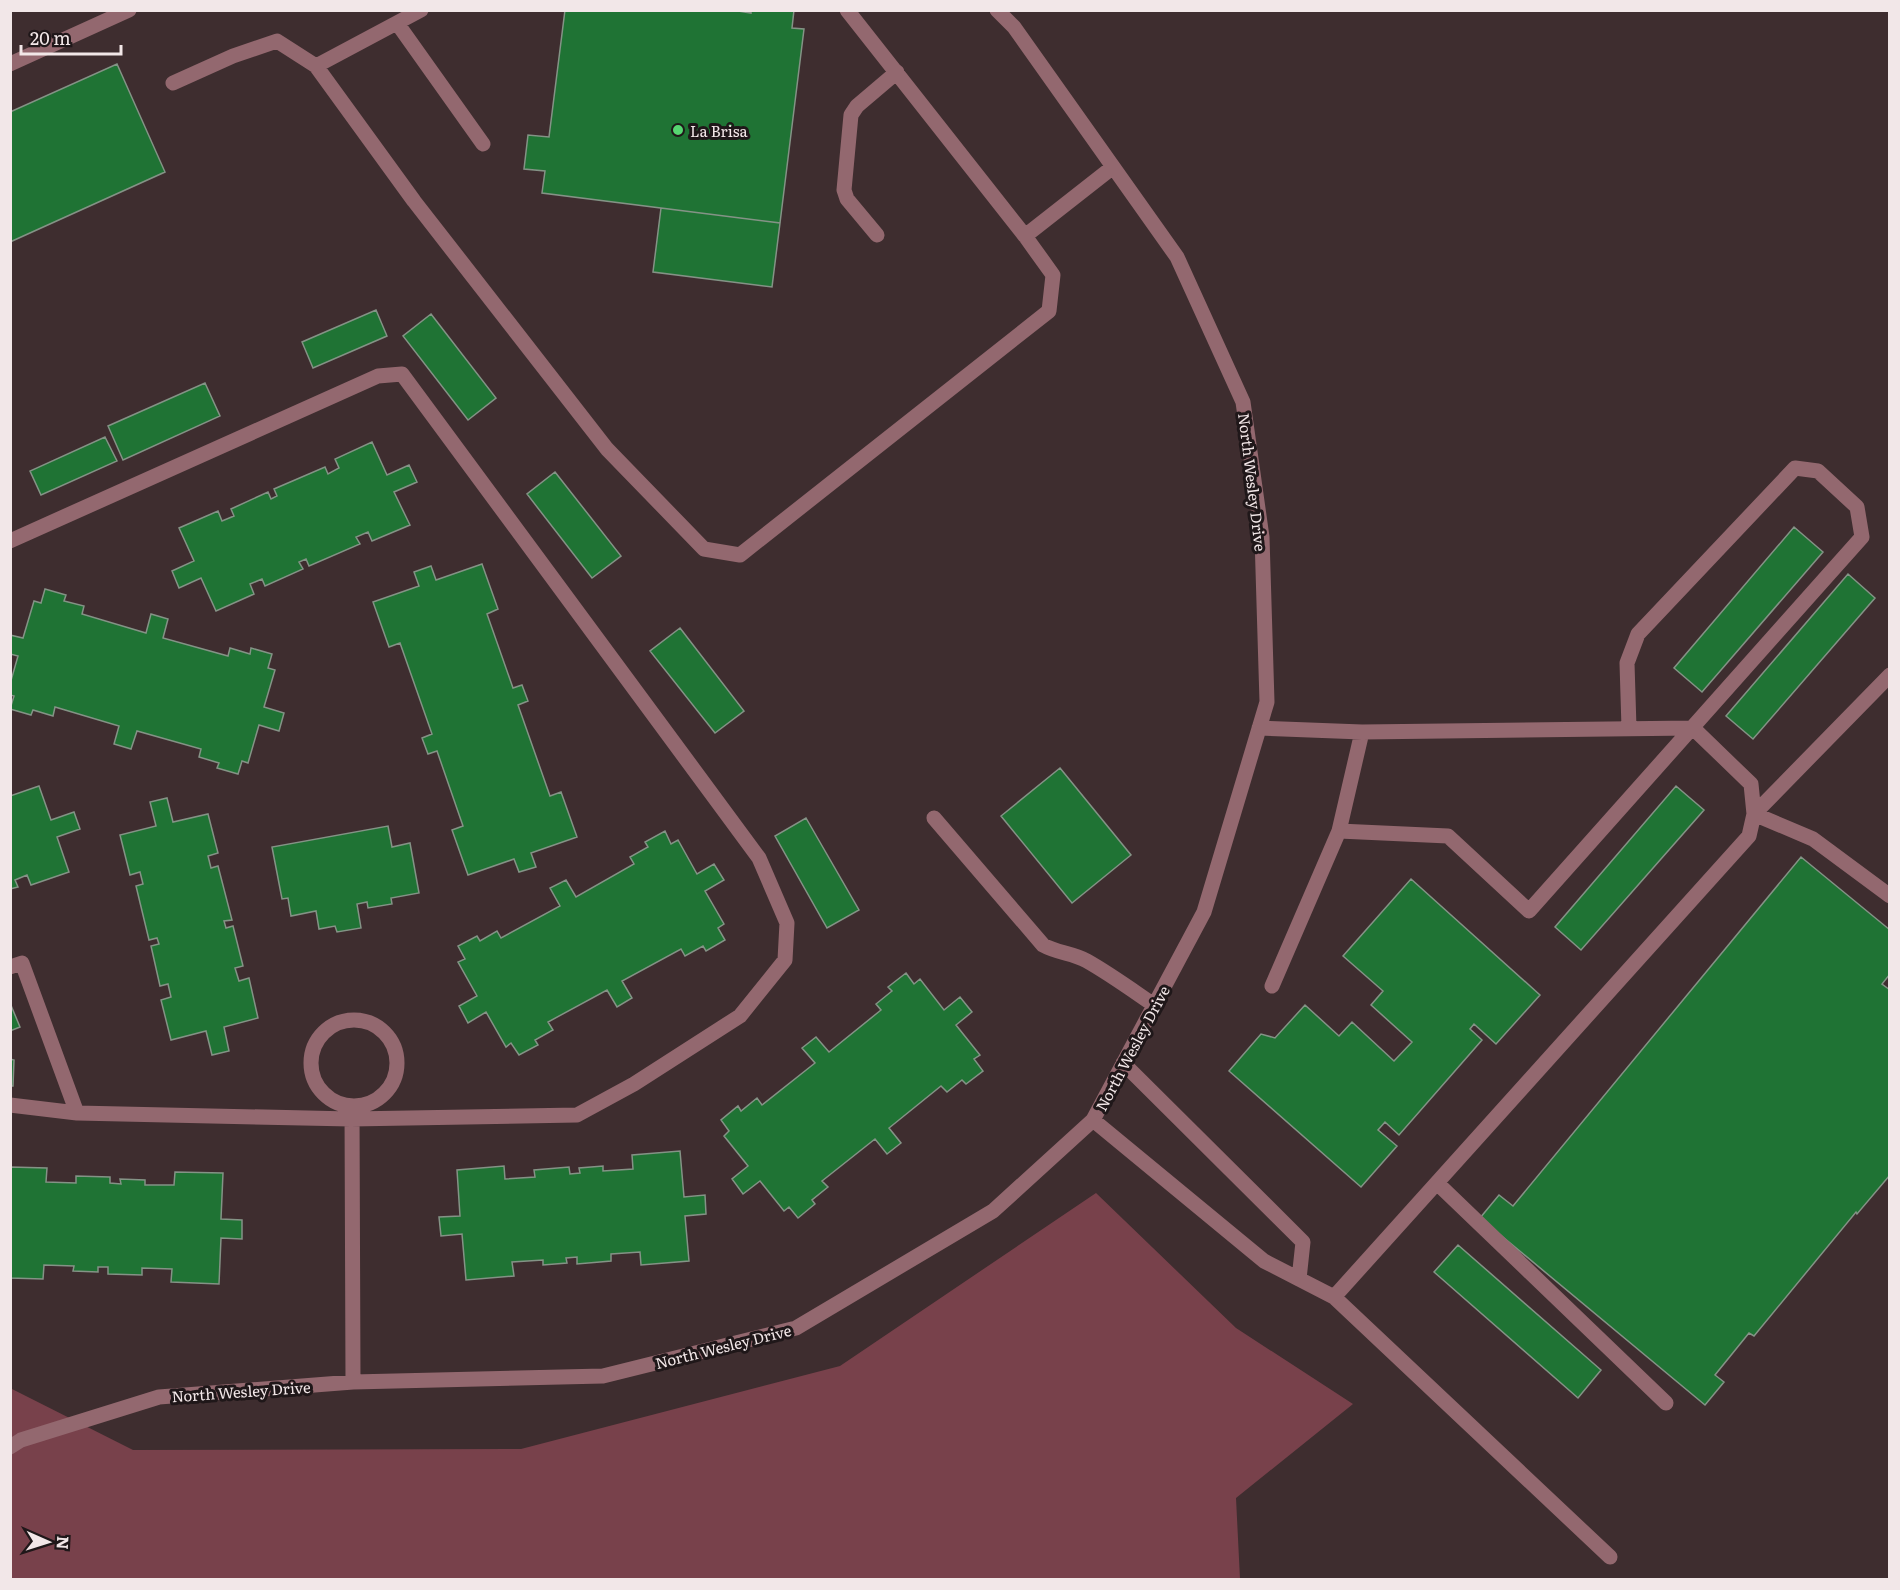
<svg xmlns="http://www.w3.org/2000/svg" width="1900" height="1590" font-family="Literata,serif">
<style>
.green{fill:#78414b}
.building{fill:#1f7334;stroke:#849386;stroke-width:1.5}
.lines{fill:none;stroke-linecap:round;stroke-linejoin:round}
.minor{stroke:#93686f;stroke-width:15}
.poi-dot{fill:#56d671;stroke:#1f1719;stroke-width:2}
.labels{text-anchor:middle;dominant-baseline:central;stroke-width:6;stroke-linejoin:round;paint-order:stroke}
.poi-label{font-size:15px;fill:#f2e7e8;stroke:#1f1719;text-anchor:start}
.street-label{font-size:15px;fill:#f2e7e8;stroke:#1f1719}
</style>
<rect width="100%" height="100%" fill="#3e2d2f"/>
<path class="green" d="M 1096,1193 L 1236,1328 L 1353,1404 L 1236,1498 L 1240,1579 L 11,1580 L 10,1388 L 133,1450 L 521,1449 L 840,1366 Z"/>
<path class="building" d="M 565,10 L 732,10 L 751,13 L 751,10 L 794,10 L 792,28 L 804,29 L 780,223 L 542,193 L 545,171 L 524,169 L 528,135 L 549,137 Z
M 117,64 L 165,172 L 10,242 L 10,112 Z
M 661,208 L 780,223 L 772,287 L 653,272 Z
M 376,310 L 387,336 L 313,368 L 302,342 Z
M 431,314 L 496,398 L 468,420 L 403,336 Z
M 205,383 L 220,416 L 123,460 L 108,426 Z
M 105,437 L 117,461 L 41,495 L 30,471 Z
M 372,442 L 387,475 L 409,465 L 417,482 L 394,492 L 410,525 L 372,541 L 368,532 L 356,537 L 360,544 L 309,566 L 306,559 L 299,562 L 303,569 L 265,586 L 262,579 L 250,584 L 254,594 L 216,611 L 201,578 L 179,588 L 172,571 L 194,561 L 179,528 L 218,511 L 222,521 L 234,516 L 231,509 L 268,492 L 271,499 L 277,496 L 274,489 L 325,467 L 328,474 L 339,468 L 335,459 Z
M 555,472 L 621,556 L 592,578 L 527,494 Z
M 1794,527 L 1823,552 L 1702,692 L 1674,668 Z
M 482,564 L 498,609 L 487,614 L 513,688 L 522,685 L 528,701 L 518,705 L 550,796 L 561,792 L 577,837 L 531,853 L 536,867 L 519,872 L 514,859 L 468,875 L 452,830 L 463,826 L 437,751 L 428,754 L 422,738 L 432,734 L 400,643 L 389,647 L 373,602 L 419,586 L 414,572 L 431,566 L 436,580 Z
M 1848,574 L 1875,598 L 1753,739 L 1726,716 Z
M 45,589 L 66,595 L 64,601 L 84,606 L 82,614 L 146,633 L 151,614 L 168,619 L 163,638 L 228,656 L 230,648 L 250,654 L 251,648 L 272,654 L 268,668 L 275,670 L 264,707 L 284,713 L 279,731 L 259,725 L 248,763 L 242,761 L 238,774 L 217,768 L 219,763 L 199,757 L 201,749 L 137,731 L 131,749 L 114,744 L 119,726 L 55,707 L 53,716 L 33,710 L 31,715 L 10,709 L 14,696 L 10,695 L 10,684 L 18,656 L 10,654 L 10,635 L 23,638 L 34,601 L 41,603 Z
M 680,628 L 744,711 L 715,733 L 650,651 Z
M 1060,768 L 1131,855 L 1072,903 L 1001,816 Z
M 39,786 L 51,820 L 74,812 L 80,829 L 57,837 L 69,872 L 31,885 L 27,875 L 15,880 L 18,887 L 10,889 L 10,796 Z
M 1676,786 L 1704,810 L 1581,950 L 1555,927 Z
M 167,798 L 173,822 L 208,814 L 218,853 L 208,856 L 211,868 L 218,866 L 232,920 L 224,921 L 226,928 L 233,926 L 243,966 L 235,968 L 239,981 L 249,978 L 258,1018 L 224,1027 L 229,1051 L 212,1055 L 206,1031 L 171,1040 L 161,1000 L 171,997 L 168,984 L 160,986 L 151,946 L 159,944 L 157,938 L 149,940 L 136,886 L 143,884 L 140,872 L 130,875 L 120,835 L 156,826 L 150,802 Z
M 806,818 L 859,910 L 827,928 L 775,836 Z
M 388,826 L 392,847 L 410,843 L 419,893 L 391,898 L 392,904 L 368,908 L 367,902 L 357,904 L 361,928 L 337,932 L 335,926 L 319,929 L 316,911 L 291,916 L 288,898 L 282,899 L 272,847 Z
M 665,831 L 671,844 L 678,840 L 697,874 L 714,864 L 724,880 L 705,891 L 724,924 L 718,928 L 725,940 L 706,951 L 703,946 L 685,956 L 681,949 L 622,981 L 632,998 L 617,1007 L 607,990 L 548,1022 L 553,1030 L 535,1040 L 538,1045 L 519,1055 L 511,1043 L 506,1047 L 486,1012 L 468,1023 L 459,1006 L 477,996 L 458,962 L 465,959 L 458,946 L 477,936 L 480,941 L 497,931 L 501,938 L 560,906 L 550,888 L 566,880 L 576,897 L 634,864 L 630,857 L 648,847 L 645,842 Z
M 1801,857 L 1890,930 L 1890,974 L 1882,984 L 1890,990 L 1890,1175 L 1857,1214 L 1856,1212 L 1754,1336 L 1749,1333 L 1715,1375 L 1724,1382 L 1705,1405 L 1480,1218 L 1499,1195 L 1513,1206 Z
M 1411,879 L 1540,995 L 1496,1044 L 1474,1024 L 1470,1029 L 1482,1040 L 1399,1135 L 1385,1122 L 1378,1130 L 1397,1146 L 1361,1187 L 1229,1071 L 1261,1034 L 1275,1038 L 1305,1005 L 1339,1036 L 1352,1022 L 1394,1061 L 1412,1042 L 1371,1005 L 1383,991 L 1343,956 Z
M 906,973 L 914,984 L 920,979 L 944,1010 L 960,997 L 972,1012 L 956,1025 L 980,1055 L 974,1059 L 983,1071 L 966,1084 L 962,1080 L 947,1092 L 941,1086 L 889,1128 L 901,1143 L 887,1154 L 875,1139 L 822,1181 L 828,1187 L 812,1200 L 815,1204 L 798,1218 L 789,1207 L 784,1211 L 760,1181 L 743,1194 L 732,1179 L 748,1166 L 724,1136 L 729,1131 L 721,1120 L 738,1106 L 741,1111 L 757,1098 L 762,1105 L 815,1063 L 802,1048 L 816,1037 L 829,1052 L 881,1010 L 876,1004 L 892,991 L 888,987 Z
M 10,1003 L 20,1027 L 10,1031 Z
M 10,1059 L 14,1060 L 13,1086 L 10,1086 Z
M 680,1151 L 684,1197 L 705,1195 L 706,1214 L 685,1216 L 689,1261 L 641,1265 L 640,1252 L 611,1254 L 611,1261 L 577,1264 L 577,1257 L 566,1258 L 567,1263 L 543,1265 L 543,1260 L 512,1262 L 514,1276 L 466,1280 L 462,1234 L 441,1236 L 439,1217 L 460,1216 L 457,1170 L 504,1166 L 505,1179 L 535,1177 L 534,1170 L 569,1167 L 570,1174 L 580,1173 L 579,1168 L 603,1166 L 603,1171 L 633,1169 L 632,1155 Z
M 10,1167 L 47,1168 L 46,1182 L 76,1183 L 76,1176 L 110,1177 L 110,1183 L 121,1184 L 120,1179 L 145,1180 L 145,1185 L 174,1185 L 175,1172 L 223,1173 L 221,1219 L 242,1220 L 242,1239 L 221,1238 L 219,1284 L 171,1282 L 172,1269 L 142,1268 L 142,1275 L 108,1274 L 108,1267 L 98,1267 L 98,1272 L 73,1271 L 74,1266 L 44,1265 L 43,1279 L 10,1278 Z
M 1458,1245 L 1601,1370 L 1578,1398 L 1434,1272 Z"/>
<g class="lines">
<path class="minor" d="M 397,23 L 483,144
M 10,64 L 129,10
M 316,66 L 421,10
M 173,83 L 233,56 L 277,41 L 316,66 L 414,201 L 607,449 L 704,549 L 740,555 L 1049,311 L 1053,275 L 1025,236 L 847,10
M 877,235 L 847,199 L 844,190 L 851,115 L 857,106 L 897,72
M 1025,236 L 1113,167
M 10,541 L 378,376 L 402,374 L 759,858 L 787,923 L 785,960 L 740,1016 L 634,1084 L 577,1115 L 351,1119 L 77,1113 L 10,1105
M 1890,675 L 1754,814 L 1813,839 L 1890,896
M 1259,728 L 1362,732 L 1693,728 L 1751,784 L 1754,814 L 1749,836 L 1334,1297
M 934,818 L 1043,945 C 1057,953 1073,953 1087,961 C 1110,974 1132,990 1154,1005
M 1339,831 L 1362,732
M 10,967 L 22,963 L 77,1113
M 1272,986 L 1339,831 L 1448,836 L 1529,911 L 1862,537 L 1857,507 L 1818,471 L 1795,468 L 1638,634 L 1627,663 L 1629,728
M311 1063a43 43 0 1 1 86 0a43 43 0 1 1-86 0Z
M 1123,1063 L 1303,1242 L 1299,1279
M 352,1107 L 353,1382
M 1093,1120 L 1264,1261 L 1334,1297 L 1610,1557
M 1437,1183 L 1666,1403
M 10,1447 L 21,1440 L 159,1397 L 353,1382 L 603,1376 L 796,1328 L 993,1211 L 1093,1120 L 1204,912 L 1267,702 L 1262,537 L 1243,402 L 1177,257 L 1014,27 L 997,10"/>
</g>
<circle class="poi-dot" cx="678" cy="130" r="6"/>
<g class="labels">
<g class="poi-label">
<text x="690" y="130">La Brisa</text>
</g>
<g class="street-label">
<text transform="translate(1253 482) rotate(83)">North Wesley Drive</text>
<text transform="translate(1132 1048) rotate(-62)">North Wesley Drive</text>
<text transform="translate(723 1346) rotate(-14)">North Wesley Drive</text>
<text transform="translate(241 1391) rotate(-4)">North Wesley Drive</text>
</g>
</g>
<rect width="1900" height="1590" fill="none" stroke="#f2e7e8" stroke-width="24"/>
<g transform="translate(48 1542) rotate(93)" stroke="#1f1719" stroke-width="4.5" paint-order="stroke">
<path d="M0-4.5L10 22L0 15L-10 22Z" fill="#f2e7e8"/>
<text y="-9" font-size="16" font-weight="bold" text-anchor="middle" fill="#f2e7e8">N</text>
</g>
<path d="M21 45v9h100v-9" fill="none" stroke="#f2e7e8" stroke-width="3"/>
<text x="30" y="45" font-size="18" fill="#f2e7e8" stroke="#1f1719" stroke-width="4.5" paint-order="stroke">20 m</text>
</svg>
